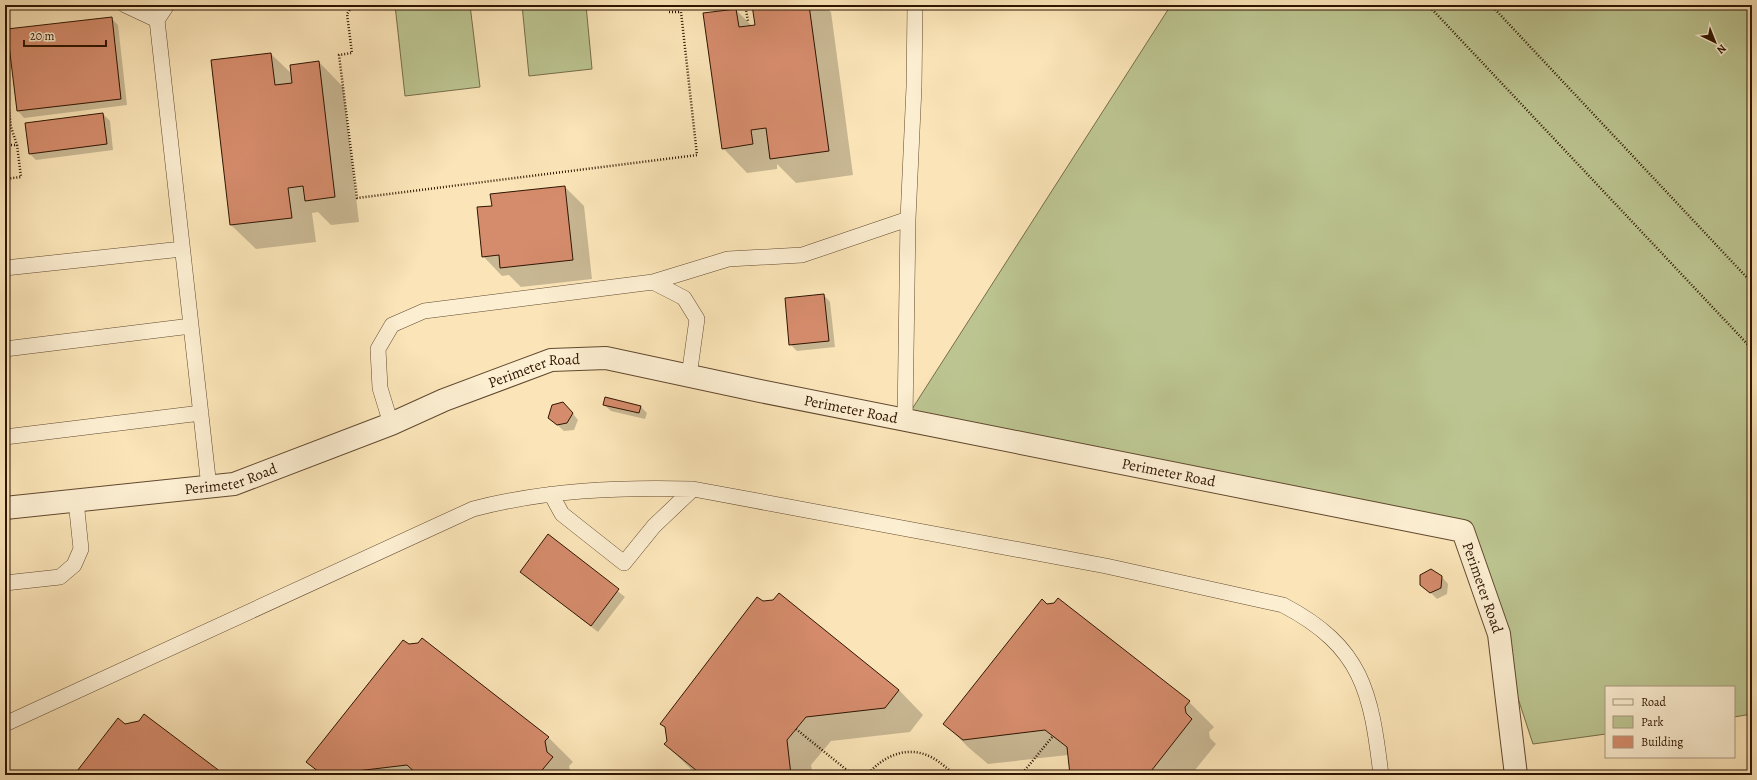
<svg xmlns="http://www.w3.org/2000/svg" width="1757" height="780" font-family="Alegreya,serif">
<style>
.green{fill:#bcc591;stroke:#766d49}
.shadow{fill:#0003}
.building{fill:#d58c6c;stroke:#2f1501}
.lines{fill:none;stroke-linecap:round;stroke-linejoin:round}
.service-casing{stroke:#62492f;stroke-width:16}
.minor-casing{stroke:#62492f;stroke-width:24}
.path{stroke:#2f1501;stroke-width:2.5;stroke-dasharray:1 2;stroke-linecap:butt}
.service{stroke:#fceed1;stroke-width:15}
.minor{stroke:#fceed1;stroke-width:22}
.labels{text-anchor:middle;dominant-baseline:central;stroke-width:4;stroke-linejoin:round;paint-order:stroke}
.street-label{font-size:15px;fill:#2f1501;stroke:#fceed1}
</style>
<rect width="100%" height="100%" fill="#fbe5b8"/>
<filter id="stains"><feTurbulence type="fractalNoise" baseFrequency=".005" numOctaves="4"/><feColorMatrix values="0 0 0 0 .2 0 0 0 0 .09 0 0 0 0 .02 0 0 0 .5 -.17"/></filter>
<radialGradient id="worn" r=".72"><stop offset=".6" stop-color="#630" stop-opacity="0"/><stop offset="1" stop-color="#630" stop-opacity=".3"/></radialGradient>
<path class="green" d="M 395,5 L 470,5 L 480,87 L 405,96 Z
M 522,5 L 586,5 L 592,69 L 529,76 Z
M 1171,5 L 1752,5 L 1752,714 L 1734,717 L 1734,687 L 1606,687 L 1606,734 L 1533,744 L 1463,531 L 905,420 Z"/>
<path class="shadow" d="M 753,5 L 824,5 L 831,12 L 853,175 L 796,183 L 777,164 L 777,169 L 747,173 L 723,148 L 736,10 L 752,26 L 756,26 Z
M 111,18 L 118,25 L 127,105 L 24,118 L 18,111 L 8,30 Z
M 271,54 L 292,74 L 319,62 L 343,87 L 359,222 L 331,225 L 318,212 L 312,213 L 316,242 L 256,249 L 231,225 L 213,61 Z
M 103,114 L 110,121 L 113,150 L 36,160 L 30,154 Z
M 565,187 L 584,206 L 592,279 L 521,287 L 509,275 L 502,276 L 483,256 L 493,206 Z
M 824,295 L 830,302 L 835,347 L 797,351 L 790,344 Z
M 604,405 L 640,406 L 647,413 L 645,419 L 611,411 Z
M 570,410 L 578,420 L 574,430 L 564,431 L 554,422 Z
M 548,536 L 625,597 L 598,632 L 521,572 Z
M 1442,577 L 1448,584 L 1447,594 L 1437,599 L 1427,589 Z
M 779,595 L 899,690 L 923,715 L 910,732 L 831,741 L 811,765 L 813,775 L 697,775 L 665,744 L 668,741 L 666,728 L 661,724 L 763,602 L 774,601 Z
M 1058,599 L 1189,702 L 1214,727 L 1209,732 L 1210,738 L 1216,744 L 1191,775 L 1071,775 L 1068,755 L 988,764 L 969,748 L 945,724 L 1047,605 L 1055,604 Z
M 548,737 L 573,762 L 569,766 L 571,775 L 321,775 L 307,762 Z"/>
<path class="building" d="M 752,5 L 809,5 L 829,151 L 770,159 L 766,128 L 751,130 L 753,144 L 722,149 L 703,13 L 736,9 L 739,27 L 755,25 Z
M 112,17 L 121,99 L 17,111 L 7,29 Z
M 271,53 L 275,85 L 292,83 L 290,65 L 319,61 L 335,197 L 305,201 L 303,186 L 288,188 L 292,218 L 230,225 L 211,60 Z
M 103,113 L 107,144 L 29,154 L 25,123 Z
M 565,186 L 573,260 L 500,268 L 499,255 L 482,257 L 477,207 L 492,206 L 490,194 Z
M 824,294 L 829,341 L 789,345 L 785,298 Z
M 605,397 L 641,406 L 639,413 L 603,405 Z
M 563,402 L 573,413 L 567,423 L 557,425 L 548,418 L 552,405 Z
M 548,534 L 619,589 L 591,626 L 520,572 Z
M 1431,569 L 1442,576 L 1441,588 L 1430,593 L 1420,585 L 1420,575 Z
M 779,593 L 899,690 L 885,708 L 806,717 L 787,740 L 791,775 L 702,775 L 664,744 L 667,741 L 665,727 L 660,724 L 757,597 L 763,601 L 773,600 Z
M 1058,598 L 1190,701 L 1185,707 L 1186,713 L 1192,719 L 1148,775 L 1070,775 L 1067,747 L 1045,730 L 963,740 L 943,724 L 1042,599 L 1047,604 L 1054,603 Z
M 422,638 L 549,737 L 545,741 L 547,752 L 553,757 L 538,775 L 418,775 L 407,765 L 323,775 L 306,762 L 403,640 L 409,644 L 418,643 Z
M 144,714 L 225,775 L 74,775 L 118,718 L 125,724 L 139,721 Z"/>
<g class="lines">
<defs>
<path id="service" d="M 125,5 L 157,20
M 167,5 L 157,20 L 209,487
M 908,219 L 914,87 L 915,5
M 5,268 L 182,249
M 653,282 L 728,259 L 802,255 L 908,219 L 905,420
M 5,349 L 191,326
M 391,424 L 380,388 L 378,349 L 392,325 L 424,311 L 653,282 L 684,298 L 697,319 L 689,376
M 5,437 L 201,413
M 551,494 L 562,514 L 624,563 L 654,526 L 693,489
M 5,583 L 60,577 L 74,565 L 81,549 L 76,501
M 5,724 L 473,509 C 546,490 618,487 693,489 L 1106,566 L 1283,605 C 1363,647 1371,692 1381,775"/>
<g id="minor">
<path id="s1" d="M 5,508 L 234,484 L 391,424 L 444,400 L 551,360 L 606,358 L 760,391 L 1463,531 L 1499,634 L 1516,775"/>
</g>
</defs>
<use href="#service" class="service-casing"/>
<use href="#minor" class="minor-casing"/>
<path class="path" d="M 353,5 L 347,14 L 352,53 L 339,55 L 357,198 L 697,155 L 681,12 L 669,12 L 668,5
M 745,5 L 748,21
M 1428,5 L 1752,349
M 1491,5 L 1752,283
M 590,7 L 614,5
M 5,77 L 11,127 L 17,145
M 5,145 L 17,145 L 21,177 L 5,179
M 796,729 L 853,775
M 415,775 L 416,773
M 867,775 C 883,756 908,744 933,758 C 940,762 948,769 955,775
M 1021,775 L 1053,736"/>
<use href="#service" class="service"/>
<use href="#minor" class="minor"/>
</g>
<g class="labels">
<g class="street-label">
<text stroke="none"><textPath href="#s1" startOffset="552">Perimeter Road</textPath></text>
<text stroke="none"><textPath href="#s1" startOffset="876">Perimeter Road</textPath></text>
<text stroke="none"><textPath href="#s1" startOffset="1200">Perimeter Road</textPath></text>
<text stroke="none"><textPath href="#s1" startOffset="228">Perimeter Road</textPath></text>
<text stroke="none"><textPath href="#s1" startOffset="1560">Perimeter Road</textPath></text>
</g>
</g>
<rect width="1757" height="780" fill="none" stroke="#fbe5b8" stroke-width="20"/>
<rect x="6" y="6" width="1745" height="768" fill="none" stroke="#2f1501" stroke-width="2"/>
<rect x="10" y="10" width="1737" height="760" fill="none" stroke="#2f1501"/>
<rect x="1605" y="686" width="130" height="72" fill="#fceed1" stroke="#aa977e"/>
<rect x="1613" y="699" width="20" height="6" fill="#fceed1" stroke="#aa977e"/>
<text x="1641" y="706" font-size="12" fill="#2f1501">Road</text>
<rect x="1613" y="716" width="20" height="12" fill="#bcc591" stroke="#aa977e"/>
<text x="1641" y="726" font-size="12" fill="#2f1501">Park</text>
<rect x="1613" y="736" width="20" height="12" fill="#d58c6c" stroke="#aa977e"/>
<text x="1641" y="746" font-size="12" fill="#2f1501">Building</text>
<g transform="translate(1715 42) rotate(137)" stroke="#fceed1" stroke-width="3" paint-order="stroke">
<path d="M0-3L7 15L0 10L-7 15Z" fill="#2f1501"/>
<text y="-6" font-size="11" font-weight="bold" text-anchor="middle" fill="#2f1501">N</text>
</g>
<path d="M24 40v6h82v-6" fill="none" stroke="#2f1501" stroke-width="2"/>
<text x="30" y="40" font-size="12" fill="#2f1501" stroke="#fceed1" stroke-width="3" paint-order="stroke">20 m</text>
<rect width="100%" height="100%" filter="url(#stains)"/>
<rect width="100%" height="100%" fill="url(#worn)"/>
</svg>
